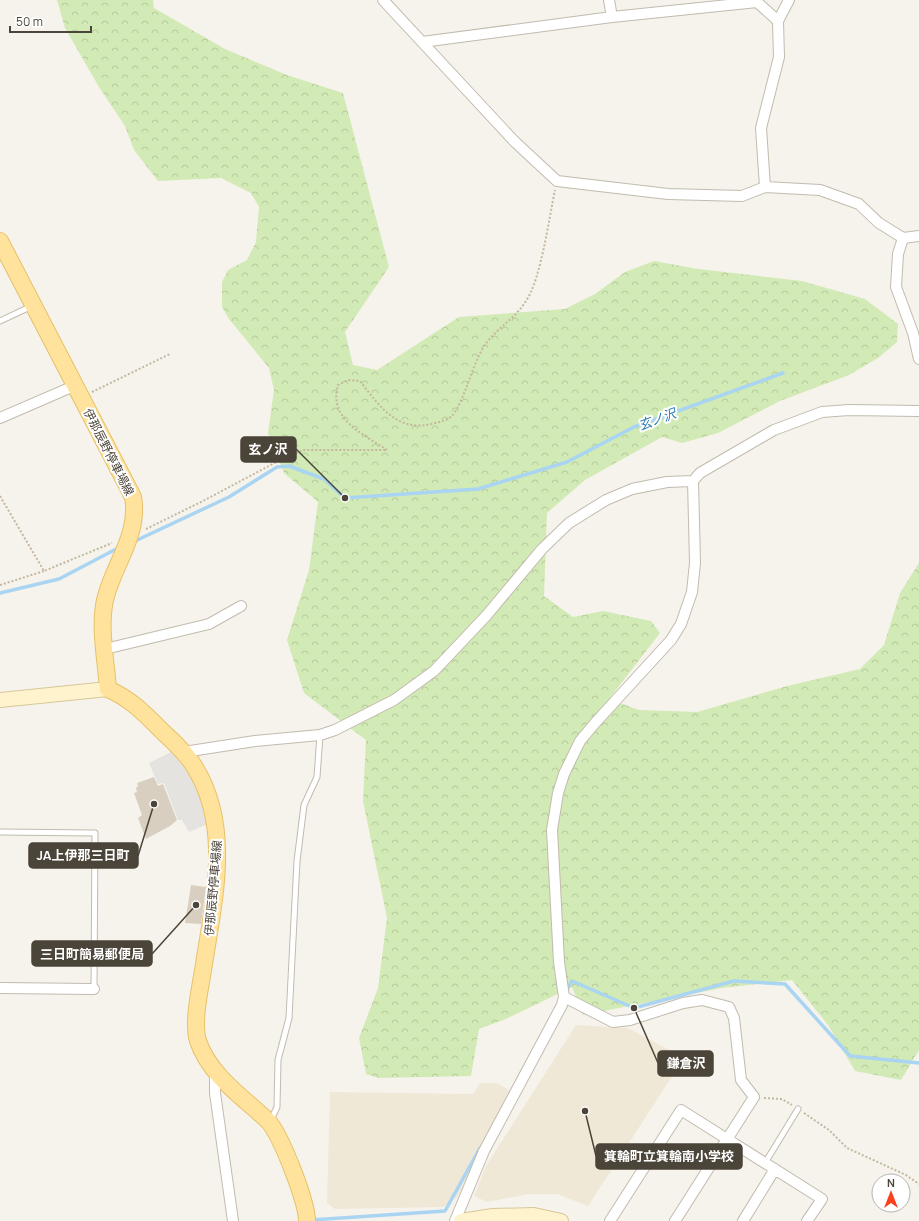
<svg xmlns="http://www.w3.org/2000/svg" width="919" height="1221" font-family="Manrope,'Noto Sans JP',sans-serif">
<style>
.education{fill:#efe8d6}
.forest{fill:url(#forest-crowns)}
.parking{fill:#e5e3e0}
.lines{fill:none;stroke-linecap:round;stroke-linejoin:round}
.stream{stroke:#a9d4f2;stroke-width:3.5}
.building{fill:#d8cfc1}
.lane-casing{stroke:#c2bbae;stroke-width:7}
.street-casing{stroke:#c2bbae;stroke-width:12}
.secondary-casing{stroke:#d6c79b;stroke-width:16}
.primary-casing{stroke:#e6c16a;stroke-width:18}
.path{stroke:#c4b79f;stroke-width:2;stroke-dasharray:2 2;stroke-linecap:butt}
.lane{stroke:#fff;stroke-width:5}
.street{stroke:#fff;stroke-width:10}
.secondary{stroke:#fff3cd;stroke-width:14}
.primary{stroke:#ffe39c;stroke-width:16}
.labels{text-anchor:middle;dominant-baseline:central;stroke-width:4;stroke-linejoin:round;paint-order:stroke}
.street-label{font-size:12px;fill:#4b4439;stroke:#fff}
.water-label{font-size:13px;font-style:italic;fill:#2e7ab2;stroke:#fff}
.leader{fill:none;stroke:#4b4439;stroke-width:1.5}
.callout-dot{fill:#4b4439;stroke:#fff;stroke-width:1.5}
.callout{fill:#4b4439;stroke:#4b4439;stroke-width:1.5}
.callout-label{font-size:13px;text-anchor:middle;font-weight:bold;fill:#fff}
</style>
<defs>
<pattern id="forest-crowns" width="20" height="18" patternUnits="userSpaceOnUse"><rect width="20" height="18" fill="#d2eab5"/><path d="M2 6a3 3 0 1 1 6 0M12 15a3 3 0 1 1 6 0" fill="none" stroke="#b6ca9c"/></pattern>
</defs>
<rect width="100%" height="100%" fill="#f6f3ec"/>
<path class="education" d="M 576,1025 L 628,1028 L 684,1058 L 588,1206 L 557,1194 L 529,1194 L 487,1202 L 474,1196 L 486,1166 Z
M 480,1083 L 497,1083 L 509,1090 L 458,1196 L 443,1207 L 335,1209 L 327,1203 L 330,1092 L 473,1094 Z"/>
<path class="forest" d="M 57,0 L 153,0 L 154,8 L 225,49 L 287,75 L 343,93 L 389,267 L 345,332 L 353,365 L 377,370 L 459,317 L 565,309 L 595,294 L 625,272 L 654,261 L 698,269 L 802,281 L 865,299 L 898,324 L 897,342 L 878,358 L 849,375 L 780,401 L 718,433 L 682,443 L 662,437 L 585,480 L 547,513 L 544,596 L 573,617 L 603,611 L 651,621 L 660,633 L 609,699 L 639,710 L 697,712 L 787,686 L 860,669 L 884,645 L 900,593 L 919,563 L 919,1050 L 901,1080 L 855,1071 L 828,1025 L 792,980 L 722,988 L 583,1015 L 572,987 L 506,1019 L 479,1029 L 471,1076 L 378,1078 L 366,1074 L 359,1038 L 378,988 L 387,918 L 363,801 L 366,740 L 304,693 L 287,640 L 309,570 L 318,502 L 284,473 L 268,433 L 274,390 L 269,368 L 229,319 L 222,307 L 222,282 L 228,270 L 247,260 L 256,242 L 259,207 L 251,193 L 221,178 L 158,181 L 134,150 L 125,126 L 99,87 L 65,28 Z"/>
<path class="parking" d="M 173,751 L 178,755 L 200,789 L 208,824 L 189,832 L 182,820 L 178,820 L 164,783 L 158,784 L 149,763 Z"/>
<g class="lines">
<path class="stream" d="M 133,542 L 229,497 L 277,467 L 289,466 L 324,479 L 345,498 L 478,489 L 567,462 L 634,427 L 783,373
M 0,593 L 59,579 L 120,547
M 566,991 L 572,981 L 634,1008 L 734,981 L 785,984 L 850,1056 L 919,1063
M 311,1220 L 445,1211 L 480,1148"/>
</g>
<path class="building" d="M 154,777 L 158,786 L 163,784 L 177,820 L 170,826 L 146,839 L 138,818 L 142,815 L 134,793 L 137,792 L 136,788 L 138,786 L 137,783 Z
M 191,885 L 206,887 L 201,924 L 185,923 Z"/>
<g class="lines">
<defs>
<path id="lane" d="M 0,321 L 32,306
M 0,832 L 95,833 L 94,989
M 271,1120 L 277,1107 L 278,1060 L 289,1018 L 297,861 L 304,805 L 317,777 L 320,735
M 765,1163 L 798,1109"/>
<path id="street" d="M 383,0 L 514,141 L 557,181 L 668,194 L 742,196 L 765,187 L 820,190 L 859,204 L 879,223 L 903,238 L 919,236
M 609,0 L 612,17
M 422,42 L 612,17 L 757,2 L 778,21
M 765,187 L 761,128 L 779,57 L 778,21 L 789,0
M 903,238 L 898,254 L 896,287 L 913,333 L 919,359
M 0,418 L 74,386
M 105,649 L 209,624 L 241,606
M 184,752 L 255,741 L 320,735 L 335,730 L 394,700 L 434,671 L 486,616 L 542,549 L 569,523 L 606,500 L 632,489 L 667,482 L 693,481
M 0,988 L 94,989
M 564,997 L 613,1022 L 630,1020 L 683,1003 L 702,1000 L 729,1007 L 734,1018 L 741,1080 L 754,1097 L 675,1221
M 215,1071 L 215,1093 L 233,1221
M 455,1221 L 484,1151 L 562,1005 L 564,997 L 559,962 L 552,830 L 558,793 L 564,774 L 580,741 L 595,723 L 671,640 L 681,624 L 692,592 L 695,563 L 693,481 L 700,473 L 774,430 L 822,412 L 849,410 L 919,411
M 610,1221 L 681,1110 L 822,1199 L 807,1221
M 743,1221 L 775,1169"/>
<path id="secondary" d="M 0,700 L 108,689
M 461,1221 L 493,1216 L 534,1215 L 561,1221"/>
<path id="primary" d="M 0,241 L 133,497 C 140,535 113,565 105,600 C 99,628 106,660 108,689 C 131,699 145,714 163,732 C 174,742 186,753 194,766 C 232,826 214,899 204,964 C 201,985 192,1021 198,1041 C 210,1076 243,1097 268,1121 C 281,1135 307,1202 307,1221"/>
</defs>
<use href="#lane" class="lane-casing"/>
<use href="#street" class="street-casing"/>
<use href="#secondary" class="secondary-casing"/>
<use href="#primary" class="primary-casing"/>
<path class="path" d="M 92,392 L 170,354
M 0,496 L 44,571 L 112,543
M 146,529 L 201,502 L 282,459 L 304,450 L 387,450 C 363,434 328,419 338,385 L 348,380 L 360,381 C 380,407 398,434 435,423 C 443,421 450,420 455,412 C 467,392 471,369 483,348 C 494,330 515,319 526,301 C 541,279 549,218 555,190
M 0,585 L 44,571
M 764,1098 L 782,1099 L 792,1105
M 804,1113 L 829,1130 L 847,1148 L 906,1175 L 919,1184"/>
<use href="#lane" class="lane"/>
<use href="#street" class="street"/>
<use href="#secondary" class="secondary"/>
<use href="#primary" class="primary"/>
</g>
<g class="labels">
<g class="street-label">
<text transform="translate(109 452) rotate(63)">伊那辰野停車場線</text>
<text transform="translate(213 888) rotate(-85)">伊那辰野停車場線</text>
</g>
<g class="water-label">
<text transform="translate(657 419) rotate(-20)">玄ノ沢</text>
</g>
</g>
<path class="leader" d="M345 498L296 449M154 804L138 856M196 905L152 954M634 1008L658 1063M585 1111L596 1156"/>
<g class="callout-dot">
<circle cx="345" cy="498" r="4"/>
<circle cx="154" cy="804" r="4"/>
<circle cx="196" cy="905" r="4"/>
<circle cx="634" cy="1008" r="4"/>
<circle cx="585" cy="1111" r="4"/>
</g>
<g class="callout">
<rect x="241" y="437" width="55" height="25" rx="4"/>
<rect x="29" y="843" width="109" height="25" rx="4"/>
<rect x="32" y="941" width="120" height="25" rx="4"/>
<rect x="658" y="1051" width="55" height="25" rx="4"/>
<rect x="596" y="1144" width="146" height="25" rx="4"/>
</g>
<g class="callout-label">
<text x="268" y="454">玄ノ沢</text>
<text x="83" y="860">JA上伊那三日町</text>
<text x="92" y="959">三日町簡易郵便局</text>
<text x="686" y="1068">鎌倉沢</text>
<text x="669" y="1161">箕輪町立箕輪南小学校</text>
</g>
<g transform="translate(891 1193)"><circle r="19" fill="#ffffff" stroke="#b7b4b0"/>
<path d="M0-3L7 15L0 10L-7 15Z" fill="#fc3f1d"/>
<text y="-6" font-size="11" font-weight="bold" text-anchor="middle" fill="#4b4439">N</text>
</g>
<path d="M10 26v6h81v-6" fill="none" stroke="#4b4439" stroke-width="2"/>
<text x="16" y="26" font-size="12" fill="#4b4439" stroke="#ffffff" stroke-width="3" paint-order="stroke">50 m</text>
</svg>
